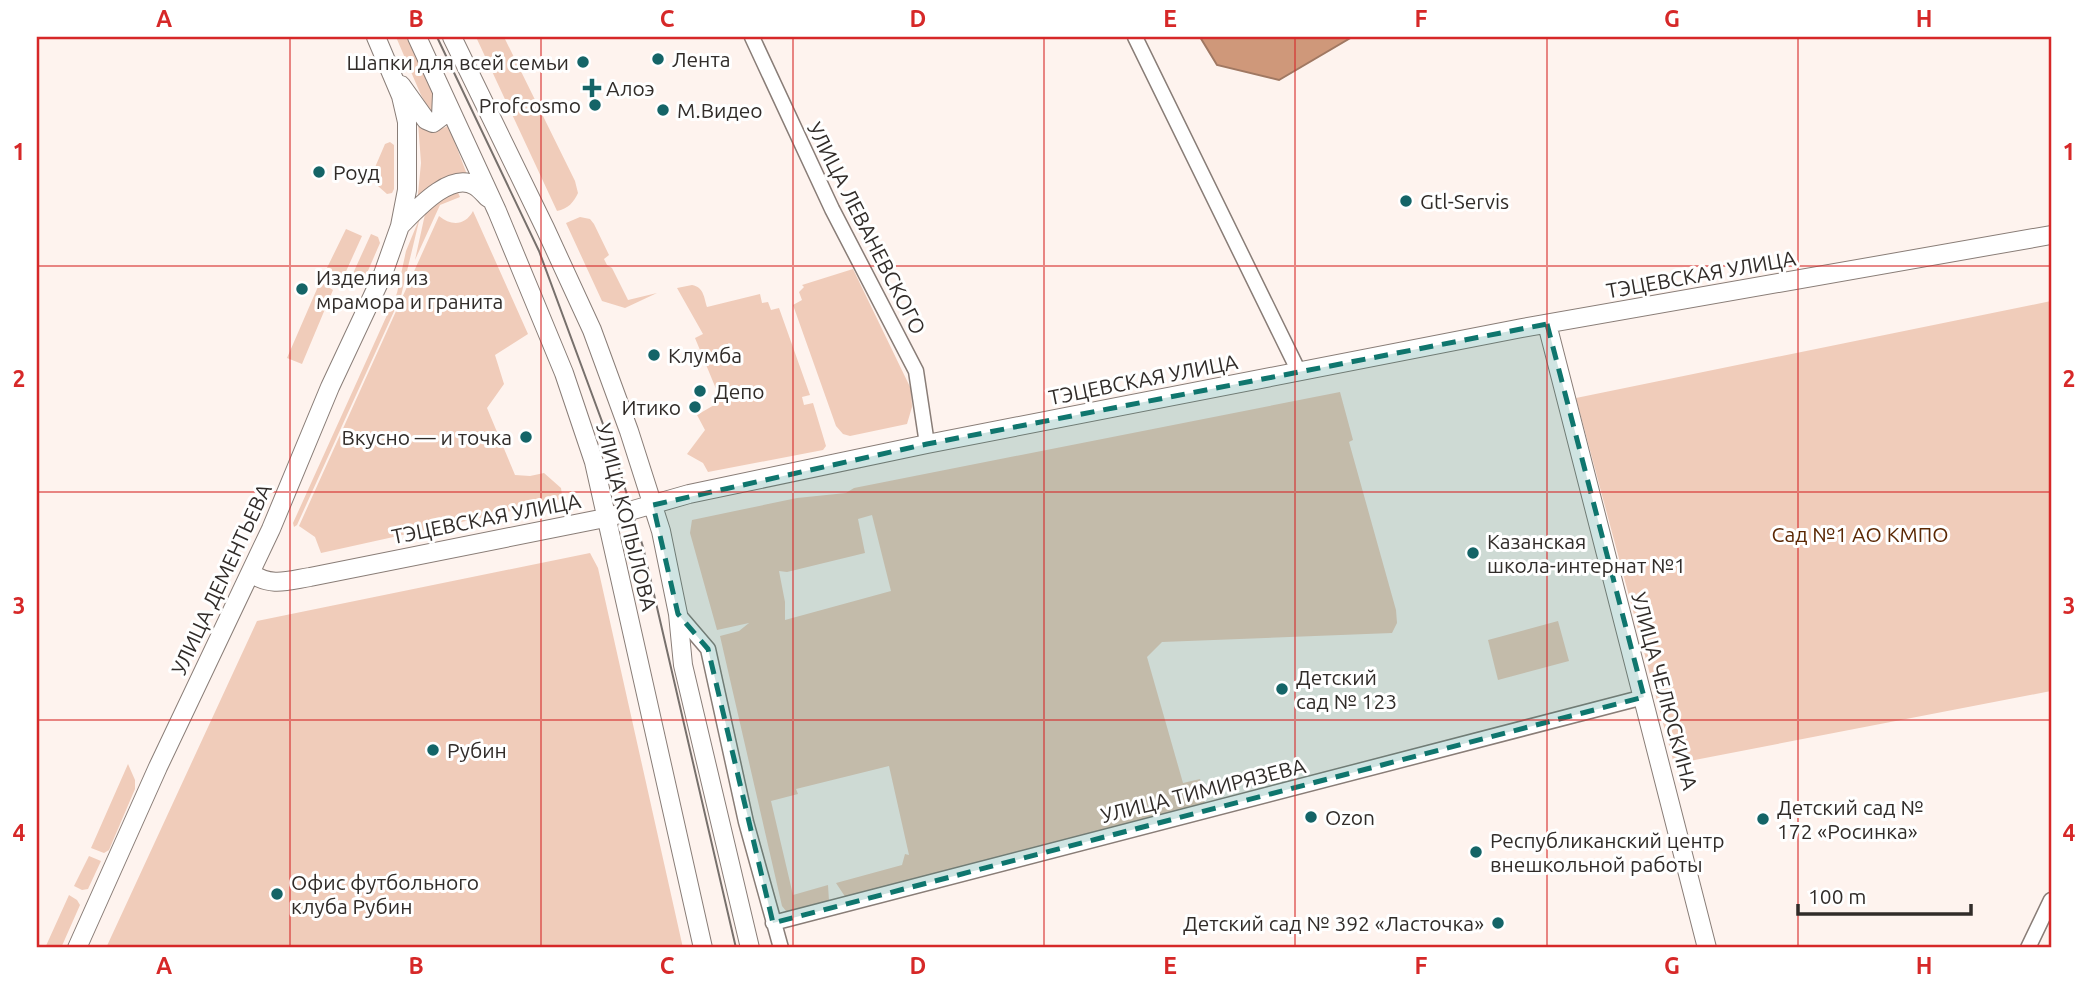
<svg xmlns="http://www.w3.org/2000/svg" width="2088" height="985" font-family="Ubuntu,sans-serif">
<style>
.green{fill:#f0ccba;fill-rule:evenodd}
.water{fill:#cf987a;stroke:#a07862;stroke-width:2}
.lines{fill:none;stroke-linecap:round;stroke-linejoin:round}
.minor-casing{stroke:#897d77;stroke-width:17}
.major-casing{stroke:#897d77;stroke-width:20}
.minor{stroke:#fff;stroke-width:14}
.major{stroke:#fff;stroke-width:18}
.tram{stroke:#77706c;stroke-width:2}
.marked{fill:#0f766e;fill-opacity:0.2;stroke:#0f766e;stroke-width:5;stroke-dasharray:14 9;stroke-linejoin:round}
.grid{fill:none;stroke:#d62828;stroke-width:2;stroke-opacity:0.55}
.poi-dot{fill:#146467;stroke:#fff;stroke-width:2.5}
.labels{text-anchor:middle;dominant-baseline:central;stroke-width:6;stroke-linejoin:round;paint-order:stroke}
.poi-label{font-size:21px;fill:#312c29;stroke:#fff;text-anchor:start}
.street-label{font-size:21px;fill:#312c29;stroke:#fff}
.park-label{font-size:21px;fill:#5b2804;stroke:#fff}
.neatline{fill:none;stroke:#d62828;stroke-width:2.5}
.grid-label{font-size:23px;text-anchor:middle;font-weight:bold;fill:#d62828}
</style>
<rect width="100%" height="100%" fill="#fef3ee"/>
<path class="green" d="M 396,37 L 408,37 L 436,90 L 433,116 L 421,95 Z
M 476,37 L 504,37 L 575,181 L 578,193 C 574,202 568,209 557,211 Z
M 417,109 L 439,129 L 446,127 L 448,124 L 469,180 L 417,204 L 421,163 Z
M 390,142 L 394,145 L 394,189 L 392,193 L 387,194 L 370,179 L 385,144 Z
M 456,188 L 460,197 L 440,205 L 415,260 L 427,205 Z
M 473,211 L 528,334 L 495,355 L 504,384 L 487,408 L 515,475 L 530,476 L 544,473 L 561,488 L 562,495 L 557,501 L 321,553 L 315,537 L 299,526 L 439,216 C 451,226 465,226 473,211 Z
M 420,217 L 401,296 L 297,525 L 294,527 L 293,523 L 397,293 L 406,251 Z
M 580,217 L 590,219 L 594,224 L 609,255 L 604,259 L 607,265 L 612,268 L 628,300 L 657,293 L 625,308 L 602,301 L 566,223 Z
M 346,229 L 362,236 L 343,278 L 325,272 Z
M 371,234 L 378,237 L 380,243 L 364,280 L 356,283 L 350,280 Z
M 853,269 L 911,389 L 912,407 L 907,424 L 850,436 L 843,434 L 836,426 L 793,305 L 802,300 L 799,292 L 804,287 L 802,285 Z
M 320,282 L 333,290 L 302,364 L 287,358 Z
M 692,285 C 704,287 704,298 707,307 L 760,294 L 762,303 L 768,302 L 771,310 L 779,308 L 810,395 L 802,397 L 804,405 L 813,403 L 826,446 L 823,450 L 708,472 L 703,463 L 687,454 L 705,430 L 697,415 L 721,401 L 695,338 L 703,334 L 677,288 Z
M 2051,301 L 2051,691 L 1674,764 L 1576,398 Z
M 1340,392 L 1353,440 L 1349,442 L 1396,610 L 1397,623 L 1392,633 L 1162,642 L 1147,657 L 1183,783 L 1200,779 L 1206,796 L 1204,804 L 846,898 L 836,883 L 902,865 L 905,854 L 909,855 L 889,766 L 796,789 L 798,794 L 771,801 L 793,895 L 828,885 L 829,901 L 825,904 L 792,912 L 786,911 L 782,906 L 720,636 L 739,631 L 749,623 L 717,630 L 690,533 L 692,520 L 797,498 L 846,493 L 854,488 ZM 872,515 L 891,591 L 785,620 L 785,602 L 779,571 L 787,572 L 865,553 L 858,519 Z
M 590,553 L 598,568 L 683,948 L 106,948 L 257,621 Z
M 1558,621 L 1569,661 L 1498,680 L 1488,640 Z
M 128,764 L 135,780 L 135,789 L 109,850 L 104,853 L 91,848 Z
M 89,856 L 101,861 L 88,889 L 82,890 L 74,886 Z
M 69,895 L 77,900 L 80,905 L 61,948 L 45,948 Z"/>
<path class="water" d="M 1200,37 L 1352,37 L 1279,80 L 1217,65 Z"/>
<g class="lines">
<defs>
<path id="minor" d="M 752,37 L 832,209 L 916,371 L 927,444
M 1135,37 L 1299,372
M 678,614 L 708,649 L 746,822 L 781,948
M 773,923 L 1644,697
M 2028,948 L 2051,900"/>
<path id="major" d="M 417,37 L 497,211 L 564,373 L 594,462 L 703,948
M 452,37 L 545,228 L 592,330 L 629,431 L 661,531 L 678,614 L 683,665 L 750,948
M 401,85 L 426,120 L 433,123 L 441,117 L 442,94
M 400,226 C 415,211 451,170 475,186 C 480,189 484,194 488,198
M 1547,324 L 1707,948
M 250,573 C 272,587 286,581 310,577 L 605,518 L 689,494 L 927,444 L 1522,328 L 2051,235
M 77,948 L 158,767 L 271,529 L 330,387 L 383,274 L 400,226 L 407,190 L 407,122 L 401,96 L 376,37"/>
</defs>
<use href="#minor" class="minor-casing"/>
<use href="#major" class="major-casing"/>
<use href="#minor" class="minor"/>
<use href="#major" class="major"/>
<path class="tram" d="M 437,37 L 539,251 L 617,462 L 643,547 L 736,948"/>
</g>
<path class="marked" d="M 1547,324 L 1644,697 L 773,923 L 708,649 L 678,614 L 653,505 L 927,444 Z"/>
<path class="grid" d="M 290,37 L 290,948M 541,37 L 541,948M 793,37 L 793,948M 1044,37 L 1044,948M 1295,37 L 1295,948M 1547,37 L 1547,948M 1798,37 L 1798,948M 37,266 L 2051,266M 37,492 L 2051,492M 37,720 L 2051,720"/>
<g class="poi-dot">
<circle cx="658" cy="59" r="7"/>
<circle cx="583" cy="62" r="7"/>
<path d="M588.5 77.5h7v7h7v7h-7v7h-7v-7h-7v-7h7z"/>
<circle cx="595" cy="105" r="7"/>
<circle cx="663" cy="110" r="7"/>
<circle cx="319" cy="172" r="7"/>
<circle cx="1406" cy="201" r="7"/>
<circle cx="302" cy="289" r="7"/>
<circle cx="654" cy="355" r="7"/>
<circle cx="700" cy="391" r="7"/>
<circle cx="695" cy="407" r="7"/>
<circle cx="526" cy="437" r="7"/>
<circle cx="1473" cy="553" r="7"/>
<circle cx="1282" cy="689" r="7"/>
<circle cx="433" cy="750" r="7"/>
<circle cx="1311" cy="817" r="7"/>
<circle cx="1763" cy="819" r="7"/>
<circle cx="1476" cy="852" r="7"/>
<circle cx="277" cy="894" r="7"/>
<circle cx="1498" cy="923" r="7"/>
</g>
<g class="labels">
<g class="poi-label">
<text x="672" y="59">Лента</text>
<text x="569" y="62" text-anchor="end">Шапки для всей семьи</text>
<text x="606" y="88">Алоэ</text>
<text x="581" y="105" text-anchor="end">Profcosmo</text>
<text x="677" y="110">М.Видео</text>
<text x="333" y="172">Роуд</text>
<text x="1420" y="201">Gtl-Servis</text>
<text x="316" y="277">Изделия из<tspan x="316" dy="24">мрамора и гранита</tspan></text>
<text x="668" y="355">Клумба</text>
<text x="714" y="391">Депо</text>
<text x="681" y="407" text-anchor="end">Итико</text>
<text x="512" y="437" text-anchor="end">Вкусно — и точка</text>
<text x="1487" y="541">Казанская<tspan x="1487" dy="24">школа-интернат №1</tspan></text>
<text x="1296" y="677">Детский<tspan x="1296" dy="24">сад № 123</tspan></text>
<text x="447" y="750">Рубин</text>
<text x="1777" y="807">Детский сад №<tspan x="1777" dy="24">172 «Росинка»</tspan></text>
<text x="1325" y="817">Ozon</text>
<text x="1490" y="840">Республиканский центр<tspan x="1490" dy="24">внешкольной работы</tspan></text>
<text x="291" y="882">Офис футбольного<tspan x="291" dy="24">клуба Рубин</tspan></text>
<text x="1484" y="923" text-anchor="end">Детский сад № 392 «Ласточка»</text>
</g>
<g class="street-label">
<text transform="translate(867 228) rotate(63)">УЛИЦА ЛЕВАНЕВСКОГО</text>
<text transform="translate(1701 274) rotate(-10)">ТЭЦЕВСКАЯ УЛИЦА</text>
<text transform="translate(1143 379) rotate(-11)">ТЭЦЕВСКАЯ УЛИЦА</text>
<text transform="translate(627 517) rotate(76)">УЛИЦА КОПЫЛОВА</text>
<text transform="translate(486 518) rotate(-11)">ТЭЦЕВСКАЯ УЛИЦА</text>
<text transform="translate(221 579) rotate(-65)">УЛИЦА ДЕМЕНТЬЕВА</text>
<text transform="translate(1665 691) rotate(75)">УЛИЦА ЧЕЛЮСКИНА</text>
<text transform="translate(1203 790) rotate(-14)">УЛИЦА ТИМИРЯЗЕВА</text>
</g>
<g class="park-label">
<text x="1860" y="534">Сад №1 АО КМПО</text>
</g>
</g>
<rect width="2088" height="985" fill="none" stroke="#ffffff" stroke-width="77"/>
<path d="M1798 904v10h173v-10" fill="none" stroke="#312c29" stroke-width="3.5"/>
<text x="1808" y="904" font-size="21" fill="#312c29" stroke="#ffffff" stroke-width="5" paint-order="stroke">100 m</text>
<rect x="38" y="38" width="2012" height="908" class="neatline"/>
<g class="grid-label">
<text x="164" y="27">A</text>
<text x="416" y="27">B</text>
<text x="667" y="27">C</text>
<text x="918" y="27">D</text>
<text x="1170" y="27">E</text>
<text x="1421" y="27">F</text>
<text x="1672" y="27">G</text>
<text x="1924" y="27">H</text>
<text x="19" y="160">1</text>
<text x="2069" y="160">1</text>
<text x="19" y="387">2</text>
<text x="2069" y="387">2</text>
<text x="19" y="614">3</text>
<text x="2069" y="614">3</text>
<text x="19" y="841">4</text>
<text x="2069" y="841">4</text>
<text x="164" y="974">A</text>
<text x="416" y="974">B</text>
<text x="667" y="974">C</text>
<text x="918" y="974">D</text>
<text x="1170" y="974">E</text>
<text x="1421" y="974">F</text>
<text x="1672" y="974">G</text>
<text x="1924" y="974">H</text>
</g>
</svg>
